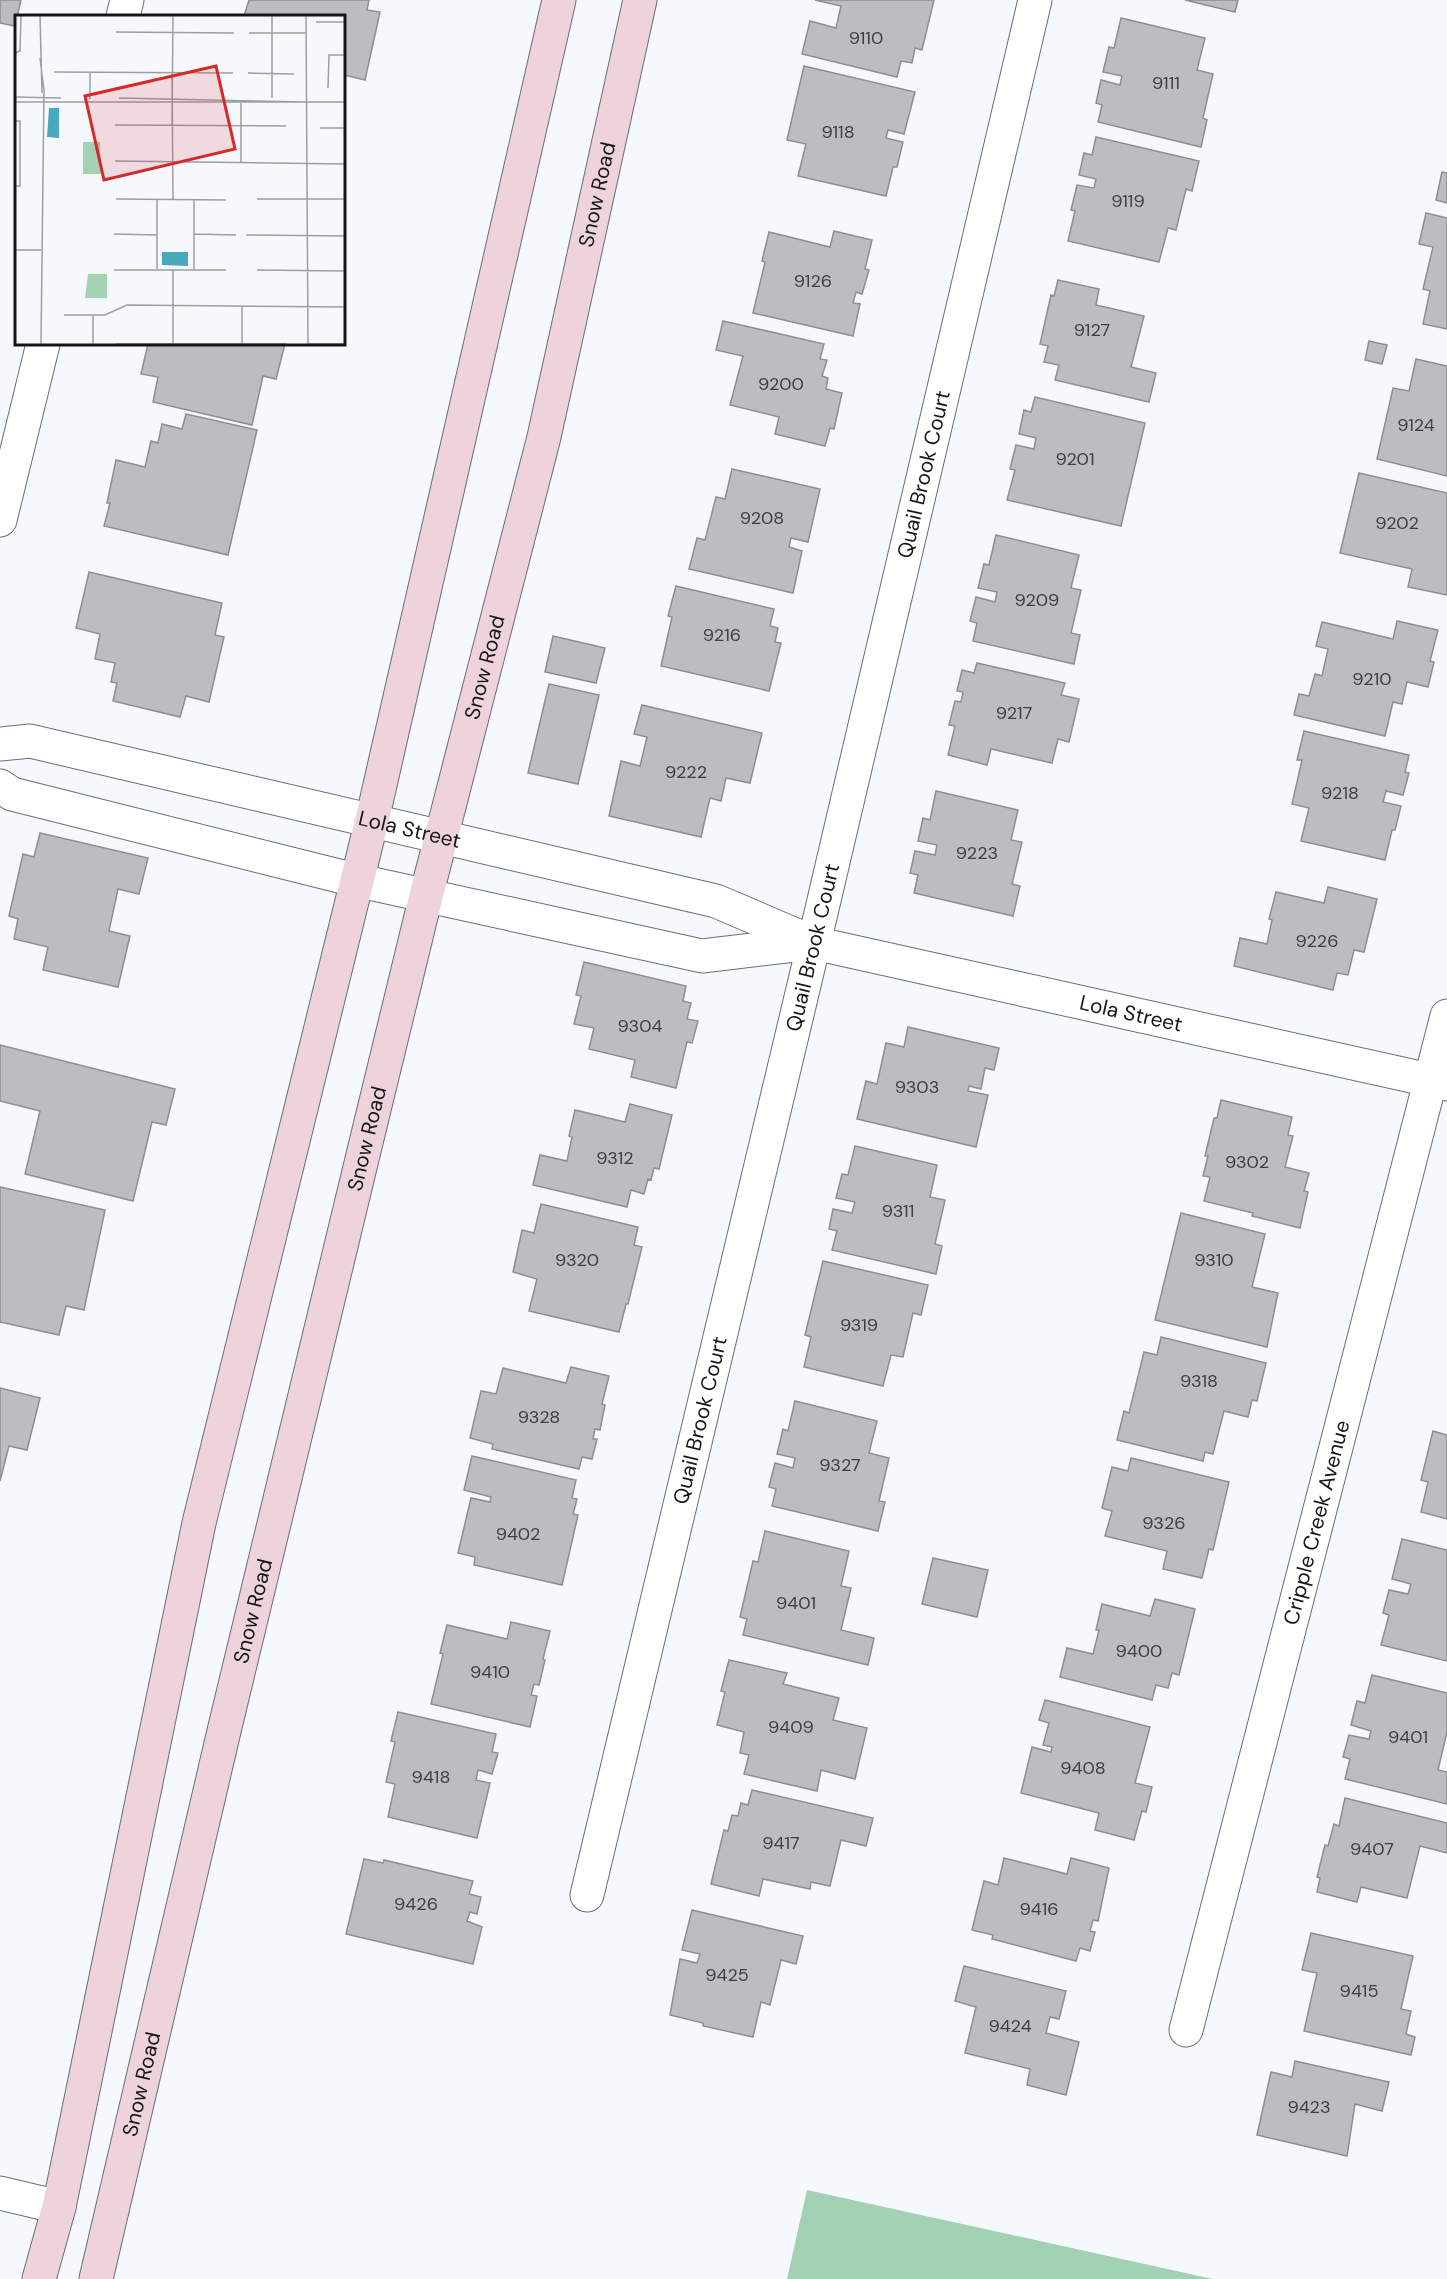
<svg xmlns="http://www.w3.org/2000/svg" width="1447" height="2279" font-family="'DM Sans',sans-serif">
<style>
.green{fill:#a3d1b3}
.building{fill:#babec2;stroke:#8c8f93;stroke-width:1.5}
.lines{fill:none;stroke-linecap:round;stroke-linejoin:round}
.minor-casing{stroke:#6a6e72;stroke-width:35}
.secondary-casing{stroke:#6a6e72;stroke-width:35}
.minor{stroke:#fff;stroke-width:33}
.secondary{stroke:#eed2dc;stroke-width:33}
.labels{text-anchor:middle;dominant-baseline:central;stroke-width:5;stroke-linejoin:round;paint-order:stroke}
.number-label{font-size:18px;fill:#3e4042}
.street-label{font-size:21px;fill:#151618;stroke:#f5f9fe}
.inset-road{fill:none;stroke:#9b9ea2;stroke-width:1.5}
.view{fill:#d62828;fill-opacity:0.15;stroke:#d62828;stroke-width:3}
.inset-edge{fill:none;stroke:#151618;stroke-width:3}
</style>
<rect width="100%" height="100%" fill="#f5f9fe"/>
<path class="green" d="M 807,2190 L 1213,2279 L 787,2279 Z"/>
<path class="building" d="M 0,0 L 21,0 L 15,26 L 0,23 Z
M 249,0 L 369,0 L 367,10 L 380,12 L 365,80 L 344,75 L 344,16 L 244,16 Z
M 815,0 L 934,0 L 922,50 L 915,48 L 912,63 L 901,61 L 897,77 L 802,54 L 810,21 L 836,28 L 841,6 Z
M 1185,0 L 1238,0 L 1235,12 Z
M 1121,18 L 1205,38 L 1197,70 L 1213,74 L 1203,118 L 1207,120 L 1201,147 L 1098,122 L 1102,105 L 1096,103 L 1101,80 L 1120,85 L 1122,76 L 1103,72 L 1109,47 L 1114,48 Z
M 804,66 L 915,92 L 904,134 L 888,130 L 886,138 L 903,142 L 897,167 L 893,167 L 886,196 L 798,176 L 806,144 L 787,140 Z
M 1096,137 L 1199,161 L 1192,191 L 1186,189 L 1176,230 L 1168,228 L 1159,262 L 1068,241 L 1075,211 L 1071,210 L 1077,185 L 1094,188 L 1096,179 L 1079,175 L 1084,153 L 1092,155 Z
M 1442,172 L 1447,173 L 1447,203 L 1436,200 Z
M 1426,213 L 1447,218 L 1447,329 L 1423,324 L 1430,291 L 1423,289 L 1433,247 L 1419,244 Z
M 834,231 L 872,240 L 865,269 L 869,270 L 862,294 L 856,292 L 853,303 L 860,304 L 853,336 L 753,313 L 765,262 L 762,261 L 769,232 L 830,247 Z
M 1058,280 L 1099,289 L 1096,305 L 1144,316 L 1131,367 L 1156,373 L 1149,402 L 1055,380 L 1059,365 L 1044,362 L 1048,346 L 1040,344 L 1051,295 L 1054,296 Z
M 723,321 L 824,344 L 820,359 L 827,360 L 822,376 L 828,378 L 826,389 L 842,393 L 834,429 L 830,428 L 825,446 L 775,434 L 779,417 L 730,405 L 743,356 L 716,350 Z
M 1369,341 L 1387,345 L 1382,364 L 1365,360 Z
M 148,344 L 285,344 L 276,379 L 263,376 L 252,425 L 153,402 L 158,377 L 141,374 Z
M 1416,359 L 1447,366 L 1447,476 L 1377,459 L 1393,388 L 1409,391 Z
M 1035,397 L 1145,423 L 1121,526 L 1007,500 L 1015,470 L 1010,469 L 1016,445 L 1034,449 L 1036,438 L 1019,434 L 1024,410 L 1031,412 Z
M 186,414 L 257,430 L 228,555 L 104,526 L 110,503 L 107,503 L 116,460 L 145,467 L 151,441 L 158,443 L 162,424 L 182,429 Z
M 732,469 L 820,489 L 808,542 L 791,538 L 789,547 L 802,551 L 793,593 L 689,569 L 697,538 L 705,540 L 716,497 L 725,499 Z
M 1359,473 L 1447,493 L 1447,595 L 1408,587 L 1412,569 L 1340,553 Z
M 996,535 L 1079,555 L 1071,588 L 1081,590 L 1071,633 L 1080,635 L 1074,664 L 973,641 L 977,623 L 970,621 L 976,597 L 995,602 L 997,592 L 978,588 L 984,564 L 989,565 Z
M 89,572 L 222,603 L 215,635 L 224,637 L 209,702 L 186,696 L 180,717 L 113,701 L 117,683 L 111,682 L 115,663 L 95,659 L 100,634 L 76,628 Z
M 676,586 L 774,609 L 770,626 L 778,628 L 775,642 L 781,643 L 769,691 L 661,666 L 672,617 L 668,616 Z
M 1397,621 L 1438,630 L 1430,661 L 1434,662 L 1428,687 L 1407,682 L 1402,704 L 1393,702 L 1385,736 L 1294,715 L 1299,694 L 1309,696 L 1315,674 L 1322,676 L 1328,649 L 1316,646 L 1322,622 L 1393,639 Z
M 553,636 L 605,648 L 596,683 L 545,672 Z
M 977,663 L 1065,683 L 1061,695 L 1079,699 L 1069,742 L 1058,739 L 1052,763 L 991,749 L 987,765 L 948,755 L 955,726 L 949,725 L 955,701 L 961,702 L 963,692 L 957,691 L 962,670 L 974,673 Z
M 549,684 L 599,695 L 578,784 L 528,773 Z
M 642,705 L 762,733 L 750,783 L 726,778 L 721,801 L 710,798 L 701,837 L 609,816 L 621,761 L 640,766 L 647,737 L 634,734 Z
M 1304,731 L 1409,755 L 1405,772 L 1409,773 L 1403,795 L 1386,791 L 1383,802 L 1401,806 L 1395,830 L 1392,830 L 1385,860 L 1301,841 L 1309,808 L 1292,804 L 1302,760 L 1297,760 Z
M 936,791 L 1018,810 L 1011,840 L 1022,842 L 1012,884 L 1020,886 L 1013,916 L 914,893 L 918,875 L 910,873 L 915,851 L 935,855 L 937,845 L 918,841 L 923,818 L 930,820 Z
M 40,833 L 148,858 L 139,894 L 118,889 L 109,931 L 130,936 L 118,987 L 43,970 L 48,947 L 14,939 L 18,919 L 9,916 L 23,854 L 34,857 Z
M 1328,887 L 1377,899 L 1364,952 L 1354,950 L 1348,975 L 1337,973 L 1333,990 L 1234,966 L 1240,938 L 1267,944 L 1272,920 L 1269,919 L 1276,892 L 1324,903 Z
M 584,962 L 686,986 L 683,1001 L 691,1003 L 687,1019 L 698,1021 L 692,1043 L 687,1042 L 676,1088 L 631,1077 L 635,1060 L 589,1049 L 594,1028 L 574,1024 L 581,996 L 576,995 Z
M 908,1027 L 999,1048 L 994,1070 L 985,1068 L 981,1089 L 969,1086 L 968,1091 L 988,1095 L 976,1147 L 857,1119 L 866,1081 L 877,1084 L 886,1043 L 904,1047 Z
M 0,1045 L 175,1089 L 166,1125 L 152,1122 L 133,1201 L 25,1174 L 40,1111 L 0,1101 Z
M 1221,1100 L 1292,1117 L 1288,1135 L 1293,1136 L 1285,1167 L 1309,1173 L 1304,1191 L 1308,1192 L 1300,1228 L 1252,1216 L 1253,1213 L 1204,1201 L 1210,1177 L 1203,1176 L 1208,1156 L 1205,1156 L 1214,1118 L 1217,1118 Z
M 630,1104 L 672,1115 L 659,1169 L 654,1168 L 651,1180 L 648,1179 L 644,1194 L 631,1190 L 627,1207 L 533,1185 L 540,1155 L 567,1161 L 572,1137 L 569,1136 L 575,1110 L 625,1122 Z
M 855,1146 L 937,1165 L 930,1197 L 945,1200 L 935,1244 L 942,1246 L 936,1274 L 832,1250 L 837,1231 L 829,1229 L 833,1209 L 852,1213 L 855,1202 L 836,1198 L 842,1174 L 848,1175 Z
M 0,1187 L 105,1210 L 84,1310 L 66,1306 L 59,1335 L 0,1322 Z
M 541,1204 L 638,1227 L 634,1245 L 642,1247 L 628,1304 L 626,1304 L 619,1332 L 529,1311 L 537,1279 L 513,1272 L 522,1230 L 534,1233 Z
M 1181,1213 L 1265,1234 L 1252,1287 L 1278,1293 L 1267,1347 L 1155,1320 Z
M 823,1261 L 928,1285 L 921,1315 L 913,1313 L 903,1357 L 891,1355 L 883,1386 L 804,1367 L 811,1337 L 805,1335 Z
M 1161,1337 L 1266,1363 L 1257,1401 L 1252,1400 L 1248,1417 L 1224,1411 L 1213,1454 L 1205,1452 L 1203,1461 L 1117,1440 L 1124,1411 L 1129,1413 L 1144,1352 L 1157,1355 Z
M 571,1367 L 609,1376 L 602,1404 L 605,1405 L 600,1430 L 595,1429 L 593,1439 L 597,1439 L 592,1459 L 582,1457 L 579,1469 L 492,1449 L 493,1444 L 470,1438 L 481,1391 L 496,1394 L 503,1368 L 566,1383 Z
M 0,1388 L 40,1398 L 27,1450 L 9,1446 L 0,1481 Z
M 795,1401 L 877,1421 L 869,1453 L 889,1458 L 879,1501 L 885,1502 L 878,1531 L 772,1506 L 776,1489 L 769,1487 L 775,1463 L 793,1468 L 795,1458 L 777,1454 L 783,1429 L 788,1431 Z
M 1433,1431 L 1447,1435 L 1447,1519 L 1421,1512 L 1428,1482 L 1421,1480 Z
M 472,1456 L 576,1480 L 572,1498 L 577,1499 L 573,1514 L 578,1515 L 562,1585 L 474,1565 L 475,1557 L 458,1553 L 471,1498 L 490,1502 L 491,1497 L 464,1490 Z
M 1131,1458 L 1229,1482 L 1213,1550 L 1209,1549 L 1202,1578 L 1163,1569 L 1167,1551 L 1105,1536 L 1112,1511 L 1102,1508 L 1112,1467 L 1128,1471 Z
M 765,1531 L 849,1551 L 841,1586 L 851,1588 L 841,1630 L 874,1638 L 868,1665 L 743,1635 L 747,1619 L 740,1617 L 753,1561 L 758,1562 Z
M 1402,1539 L 1447,1550 L 1447,1661 L 1381,1645 L 1389,1615 L 1383,1613 L 1389,1590 L 1408,1594 L 1411,1584 L 1392,1579 Z
M 933,1558 L 988,1570 L 977,1617 L 922,1604 Z
M 1155,1599 L 1195,1609 L 1179,1675 L 1172,1673 L 1168,1688 L 1156,1685 L 1152,1700 L 1060,1677 L 1067,1648 L 1093,1654 L 1099,1630 L 1096,1630 L 1102,1604 L 1150,1616 Z
M 511,1622 L 550,1631 L 543,1659 L 545,1660 L 539,1685 L 534,1684 L 531,1695 L 537,1696 L 530,1727 L 431,1704 L 443,1654 L 440,1653 L 447,1625 L 507,1639 Z
M 729,1660 L 787,1673 L 783,1684 L 839,1698 L 833,1720 L 867,1728 L 855,1779 L 821,1770 L 817,1791 L 744,1774 L 749,1755 L 740,1753 L 744,1732 L 717,1725 L 725,1692 L 721,1691 Z
M 1372,1675 L 1447,1693 L 1447,1732 L 1438,1770 L 1447,1772 L 1447,1804 L 1345,1779 L 1350,1759 L 1343,1757 L 1349,1735 L 1369,1739 L 1371,1731 L 1351,1725 L 1357,1701 L 1365,1703 Z
M 1045,1700 L 1150,1727 L 1135,1783 L 1152,1787 L 1146,1812 L 1142,1811 L 1134,1840 L 1095,1830 L 1099,1813 L 1021,1793 L 1032,1747 L 1051,1752 L 1052,1747 L 1043,1745 L 1049,1723 L 1039,1720 Z
M 398,1712 L 496,1734 L 492,1752 L 498,1753 L 492,1774 L 478,1770 L 476,1780 L 490,1783 L 477,1838 L 388,1817 L 395,1784 L 386,1782 L 395,1742 L 391,1741 Z
M 752,1790 L 873,1818 L 866,1846 L 841,1840 L 830,1886 L 811,1882 L 810,1889 L 763,1879 L 759,1896 L 711,1884 L 724,1830 L 728,1831 L 732,1815 L 738,1816 L 741,1803 L 748,1805 Z
M 1345,1798 L 1447,1823 L 1447,1853 L 1420,1846 L 1407,1898 L 1361,1887 L 1357,1902 L 1317,1892 L 1320,1878 L 1317,1877 L 1325,1845 L 1328,1846 L 1334,1824 L 1339,1826 Z
M 1004,1858 L 1067,1874 L 1071,1858 L 1109,1868 L 1098,1921 L 1093,1920 L 1090,1931 L 1095,1932 L 1090,1951 L 1080,1948 L 1076,1961 L 992,1939 L 993,1935 L 972,1930 L 984,1881 L 998,1885 Z
M 364,1859 L 383,1863 L 384,1860 L 473,1881 L 469,1894 L 481,1897 L 477,1914 L 470,1912 L 467,1921 L 482,1927 L 473,1964 L 346,1934 Z
M 692,1910 L 803,1936 L 796,1964 L 781,1960 L 770,2005 L 761,2002 L 753,2037 L 703,2026 L 703,2023 L 670,2015 L 680,1959 L 697,1963 L 700,1954 L 682,1950 Z
M 1311,1933 L 1413,1956 L 1401,2009 L 1411,2011 L 1406,2034 L 1415,2037 L 1411,2055 L 1304,2031 L 1317,1973 L 1302,1970 Z
M 964,1966 L 1066,1991 L 1059,2019 L 1050,2017 L 1046,2033 L 1079,2042 L 1066,2095 L 1027,2085 L 1030,2069 L 965,2053 L 976,2007 L 955,2001 Z
M 1295,2061 L 1389,2082 L 1382,2111 L 1355,2104 L 1347,2156 L 1257,2135 L 1271,2072 L 1292,2077 Z"/>
<g class="lines">
<defs>
<g id="minor">
<path d="M 123,16 L 127,0"/>
<path d="M 0,520 L 43,344"/>
<path id="s1" d="M 0,744 L 30,741 L 716,901 L 814,943 L 1447,1084"/>
<path d="M 0,786 L 12,794 L 355,880 L 702,956 L 812,943"/>
<path id="s2" d="M 587,1895 L 814,943 L 1035,0"/>
<path id="s3" d="M 1186,2030 L 1447,1016"/>
<path d="M 0,2193 L 59,2207"/>
</g>
<g id="secondary">
<path d="M 39,2279 L 59,2207 L 199,1523 L 372,820 L 559,0"/>
<path id="s4" d="M 96,2279 L 224,1731 L 362,1159 L 426,896 L 544,437 L 640,0"/>
</g>
</defs>
<use href="#minor" class="minor-casing"/>
<use href="#secondary" class="secondary-casing"/>
<use href="#minor" class="minor"/>
<use href="#secondary" class="secondary"/>
</g>
<g class="labels">
<g class="number-label">
<text x="866" y="38">9110</text>
<text x="1166" y="83">9111</text>
<text x="838" y="132">9118</text>
<text x="1128" y="201">9119</text>
<text x="813" y="281">9126</text>
<text x="1092" y="330">9127</text>
<text x="781" y="384">9200</text>
<text x="1416" y="425">9124</text>
<text x="1075" y="459">9201</text>
<text x="762" y="518">9208</text>
<text x="1397" y="523">9202</text>
<text x="1037" y="600">9209</text>
<text x="722" y="635">9216</text>
<text x="1372" y="679">9210</text>
<text x="1014" y="713">9217</text>
<text x="686" y="772">9222</text>
<text x="1340" y="793">9218</text>
<text x="977" y="853">9223</text>
<text x="1317" y="941">9226</text>
<text x="640" y="1026">9304</text>
<text x="917" y="1087">9303</text>
<text x="615" y="1158">9312</text>
<text x="1247" y="1162">9302</text>
<text x="898" y="1211">9311</text>
<text x="577" y="1260">9320</text>
<text x="1214" y="1260">9310</text>
<text x="859" y="1325">9319</text>
<text x="1199" y="1381">9318</text>
<text x="539" y="1417">9328</text>
<text x="840" y="1465">9327</text>
<text x="1164" y="1523">9326</text>
<text x="518" y="1534">9402</text>
<text x="796" y="1603">9401</text>
<text x="1139" y="1651">9400</text>
<text x="490" y="1672">9410</text>
<text x="791" y="1727">9409</text>
<text x="1408" y="1737">9401</text>
<text x="1083" y="1768">9408</text>
<text x="431" y="1777">9418</text>
<text x="781" y="1843">9417</text>
<text x="1372" y="1849">9407</text>
<text x="416" y="1904">9426</text>
<text x="1039" y="1909">9416</text>
<text x="727" y="1975">9425</text>
<text x="1359" y="1991">9415</text>
<text x="1010" y="2026">9424</text>
<text x="1309" y="2107">9423</text>
</g>
<g class="street-label">
<text stroke="none"><textPath href="#s4" startOffset="2144">Snow Road</textPath></text>
<text stroke="none"><textPath href="#s2" startOffset="1460">Quail Brook Court</textPath></text>
<text stroke="none"><textPath href="#s4" startOffset="1658">Snow Road</textPath></text>
<text stroke="none"><textPath href="#s1" startOffset="420">Lola Street</textPath></text>
<text stroke="none"><textPath href="#s2" startOffset="974">Quail Brook Court</textPath></text>
<text stroke="none"><textPath href="#s1" startOffset="1166">Lola Street</textPath></text>
<text stroke="none"><textPath href="#s4" startOffset="1172">Snow Road</textPath></text>
<text stroke="none"><textPath href="#s2" startOffset="488">Quail Brook Court</textPath></text>
<text stroke="none"><textPath href="#s3" startOffset="524">Cripple Creek Avenue</textPath></text>
<text stroke="none"><textPath href="#s4" startOffset="686">Snow Road</textPath></text>
<text stroke="none"><textPath href="#s4" startOffset="200">Snow Road</textPath></text>
</g>
</g>
<g transform="translate(15 15)">
<rect width="330" height="330" fill="#f5f9fe"/>
<path d="M 68,127 L 85,127 L 86,159 L 68,159 ZM 73,259 L 92,259 L 92,283 L 70,283 Z" fill="#a3d1b3"/>
<path d="M 34,93 L 44,93 L 44,123 L 32,122 ZM 147,237 L 173,237 L 173,251 L 147,250 Z" fill="#48a9bc"/>
<path class="inset-road" d="M 25,1 L 27,78M 291,1 L 293,329M 301,7 L 330,7M 101,17 L 219,18M 234,18 L 291,18M 0,38 L 5,36 L 6,1M 25,43 L 29,76 L 26,329M 39,57 L 218,58M 157,58 L 158,184M 233,58 L 279,59M 313,73 L 314,40 L 330,40M 0,82 L 46,83M 104,83 L 291,87M 257,83 L 257,1M 75,84 L 75,57M 0,87 L 330,87M 0,106 L 5,106 L 5,171 L 0,171M 100,110 L 271,111M 157,110 L 158,1M 305,113 L 330,113M 100,146 L 330,149M 226,148 L 226,88M 101,184 L 211,185M 242,184 L 330,184M 99,219 L 142,220M 179,219 L 221,220M 231,220 L 330,221M 0,235 L 26,235M 142,254 L 142,184M 99,255 L 211,255M 158,255 L 158,329M 179,255 L 179,184M 242,255 L 330,256M 227,291 L 227,329M 49,300 L 90,300 L 112,290 L 330,292M 78,329 L 78,300M 101,329 L 272,329M 293,329 L 330,329"/>
<path class="view" d="M 201,51 L 220,134 L 89,165 L 70,81 Z"/>
<rect width="330" height="330" class="inset-edge"/>
</g>
</svg>
